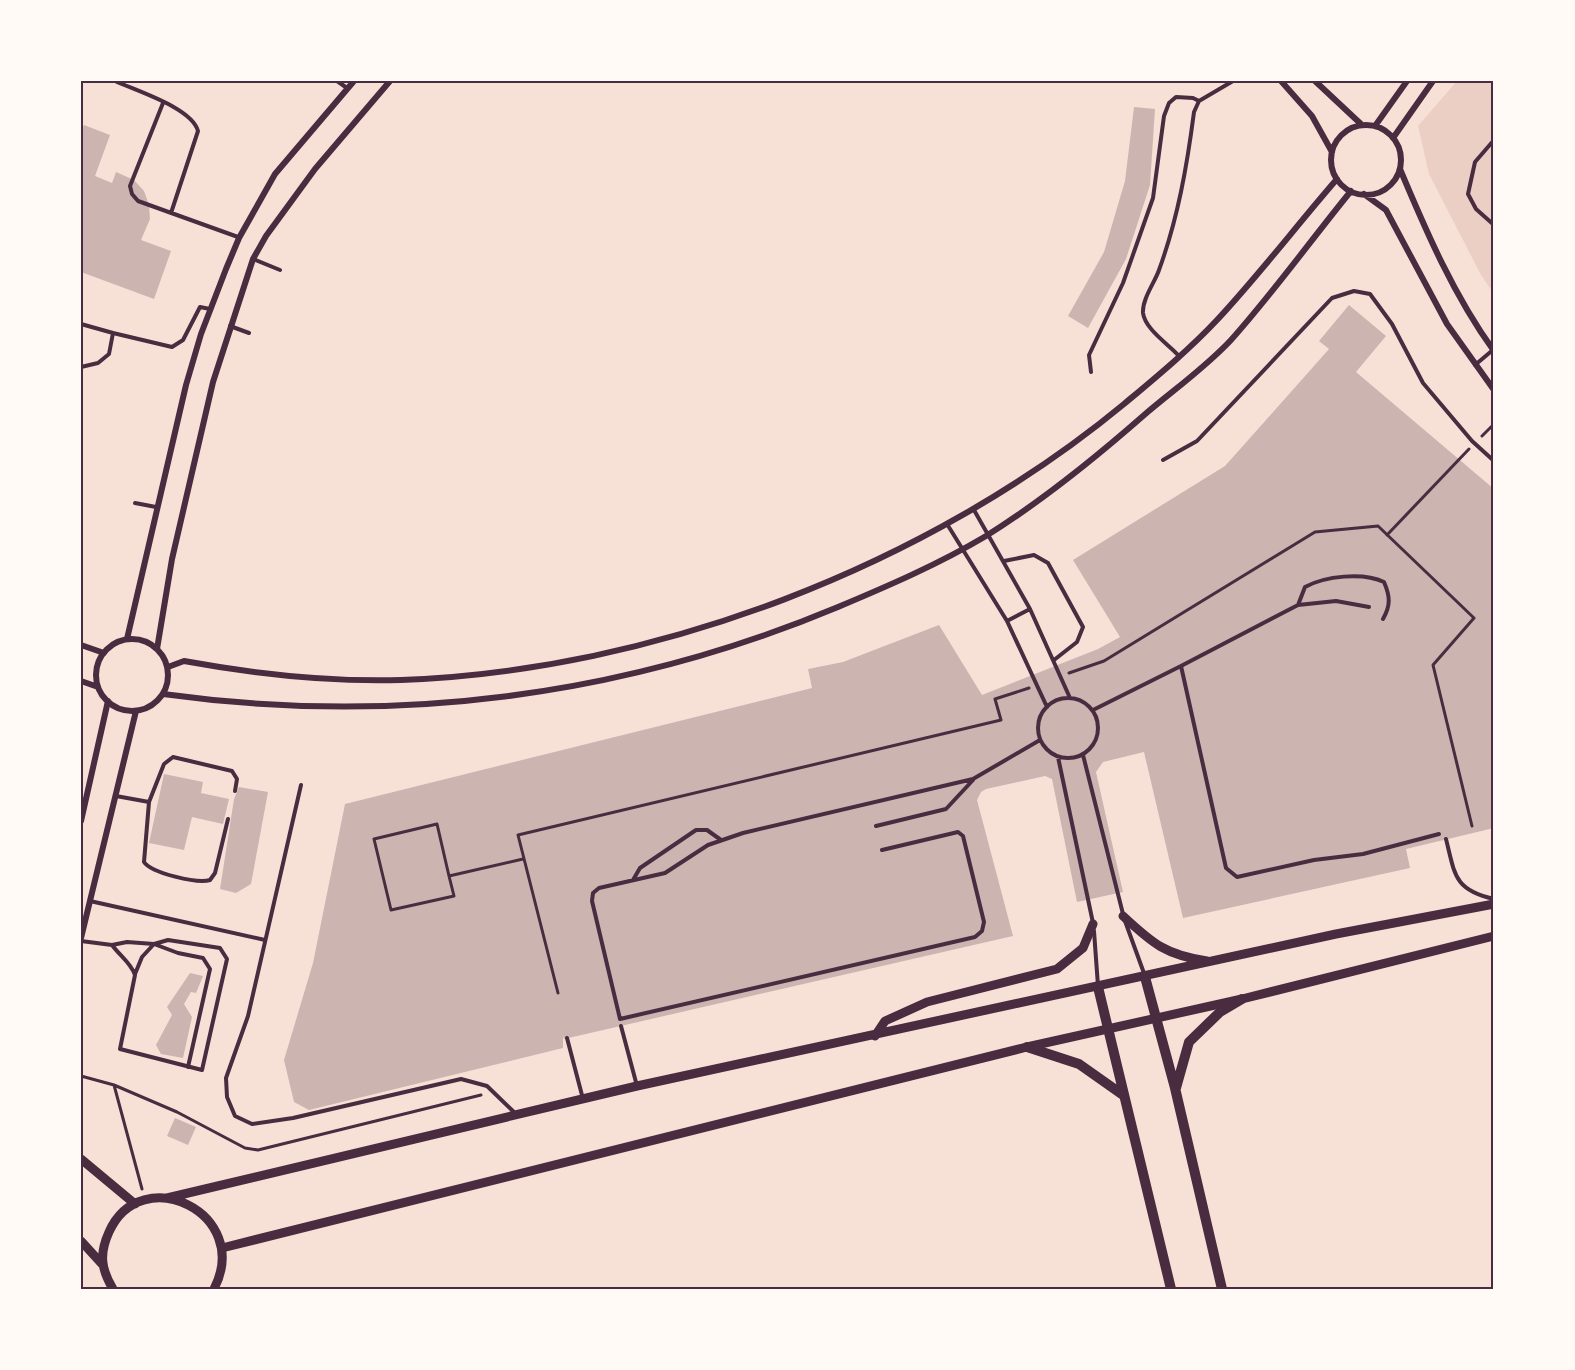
<svg xmlns="http://www.w3.org/2000/svg" width="1575" height="1370" font-family="Helvetica,sans-serif">
<style>
.green{fill:#ebcfc5}
.building{fill:#ccb4b1}
.lines{fill:none;stroke-linecap:round;stroke-linejoin:round}
.path{stroke:#4a2c40;stroke-width:3}
.service{stroke:#4a2c40;stroke-width:4}
.minor{stroke:#4a2c40;stroke-width:6}
.tertiary{stroke:#4a2c40;stroke-width:9}
.secondary{stroke:#4a2c40;stroke-width:10}
.neatline{fill:none;stroke:#4a2c40;stroke-width:2}
</style>
<rect width="100%" height="100%" fill="#f7e1d7"/>
<path class="green" d="M 1457,81 L 1494,81 L 1494,294 L 1481,275 L 1429,174 L 1418,126 Z"/>
<path class="building" d="M 1134,107 L 1155,109 L 1150,185 L 1126,259 L 1088,328 L 1068,316 L 1104,252 L 1125,181 Z
M 84,125 L 110,135 L 95,176 L 112,183 L 116,172 L 134,180 L 144,191 L 149,205 L 150,219 L 141,240 L 171,251 L 154,299 L 81,272 L 83,209 L 81,131 Z
M 1349,305 L 1386,336 L 1356,372 L 1494,489 L 1494,828 L 1406,849 L 1410,868 L 1183,918 L 1144,752 L 1103,762 L 1096,772 L 1123,892 L 1077,902 L 1052,779 L 1045,776 L 986,789 L 981,792 L 977,800 L 1013,936 L 564,1039 L 563,1036 L 563,1048 L 309,1110 L 294,1102 L 284,1060 L 313,963 L 345,804 L 812,688 L 808,669 L 843,662 L 939,625 L 982,695 L 1098,649 L 1120,637 L 1073,560 L 1225,466 L 1329,349 L 1319,341 Z
M 164,774 L 203,782 L 201,793 L 229,799 L 223,824 L 192,817 L 184,850 L 149,843 Z
M 239,787 L 268,792 L 251,884 L 236,893 L 220,889 L 234,799 Z
M 190,973 L 203,976 L 196,993 L 191,992 L 184,1004 L 192,1017 L 183,1058 L 161,1054 L 156,1045 L 172,1015 L 167,1007 Z
M 175,1118 L 196,1127 L 188,1145 L 167,1136 Z"/>
<g class="lines">
<path class="path" d="M 1482,436 L 1494,424
M 1387,535 L 1469,449
M 1069,673 L 1104,661 L 1315,532 L 1378,526 L 1474,618 L 1433,665 L 1472,826
M 449,876 L 437,824 L 374,839 L 391,910 L 454,896 L 449,876 L 523,859
M 558,993 L 518,835 L 1001,720 L 995,699 L 1029,688
M 81,1076 L 114,1085 L 142,1189
M 114,1085 L 177,1112 L 245,1148 L 258,1150 L 481,1095"/>
<path class="service" d="M 115,81 C 137,91 192,108 198,131 L 171,213
M 337,81 L 347,88
M 163,103 L 130,186 L 132,194 L 138,201 L 238,237
M 1494,140 L 1475,162 L 1468,194 L 1476,209 L 1494,225
M 253,259 L 280,270
M 81,324 L 113,333
M 230,326 L 249,333
M 1178,355 C 1168,344 1145,329 1143,313 C 1142,299 1155,282 1159,270 C 1178,218 1187,166 1194,112 L 1199,101 L 1233,81
M 1475,365 L 1494,349
M 81,367 L 98,363 L 109,354 L 113,333 L 172,347 L 183,340 L 200,307 L 210,309
M 1091,372 L 1089,355 L 1123,283 L 1153,198 L 1164,116 L 1169,103 L 1176,97 L 1193,98 L 1199,101
M 1163,460 L 1197,441 L 1332,298 L 1354,291 L 1370,294 L 1392,324 L 1423,383 L 1472,441 L 1494,461
M 135,503 L 156,507
M 974,510 L 1030,609 L 1070,698
M 947,524 L 1007,621 L 1047,707
M 1004,561 L 1034,555 L 1048,563 L 1083,627 L 1077,642 L 1054,660
M 1298,605 L 1305,587 C 1325,576 1363,572 1384,582 C 1390,596 1391,605 1383,619
M 1007,621 L 1030,609
M 1181,666 L 1298,605 L 1336,601 L 1369,607
M1038 728a30 30 0 1 1 60 0a30 30 0 1 1-60 0Z
M 1093,710 L 1181,666 L 1226,868 L 1237,877 L 1314,860 L 1363,854 L 1439,834
M 1083,755 L 1123,914
M 1058,757 L 1093,923
M 301,785 L 248,1016 L 226,1078 L 227,1097 L 235,1116 L 252,1124 L 293,1118 L 461,1079 L 487,1086 L 516,1114
M 116,796 L 149,802 L 164,764 L 173,757 L 232,771 L 237,779 L 235,791
M 149,802 L 144,862 C 151,873 198,884 210,880 L 215,873 L 228,819
M 876,826 L 946,809 L 973,780
M 1446,839 C 1455,875 1454,890 1494,899
M 882,850 L 958,832 L 963,836 L 984,922 L 982,931 L 975,937 L 620,1019 L 592,901 L 593,893 L 599,888 L 665,873 L 708,845 L 743,833 L 973,779 L 1040,740
M 633,880 L 640,868 L 696,830 L 707,830 L 721,840
M 90,901 L 265,940
M 1125,921 L 1145,976
M 1094,931 L 1098,986
M 81,941 L 112,945 L 127,942 L 154,944 L 168,940 L 220,948 L 227,959 L 202,1070 L 120,1049 L 135,975 C 131,963 120,956 112,945
M 135,974 L 142,957 L 154,944 L 178,953 L 203,958 L 210,969 L 188,1067
M 621,1026 L 637,1086
M 567,1038 L 583,1099"/>
<path class="minor" d="M 1281,81 L 1312,116 L 1332,152
M 1315,81 L 1362,125
M1331 160a35 35 0 1 1 70 0a35 35 0 1 1-70 0Z
M 1375,126 L 1407,81
M 1393,138 L 1433,81
M 1400,169 C 1426,231 1454,296 1494,351
M 1364,194 L 1386,210 L 1447,324 L 1494,390
M 127,639 L 186,385 L 201,334 L 226,269 L 239,238 L 275,174 L 354,81
M96 675a36 36 0 1 1 72 0a36 36 0 1 1-72 0Z
M 81,645 L 104,653
M 157,649 L 172,559 L 213,382 L 253,259 L 266,236 L 315,169 L 390,81
M 168,667 L 184,661 C 255,674 328,682 401,680 C 655,671 928,566 1124,404 C 1155,378 1189,350 1217,320 C 1259,275 1297,225 1337,179
M 81,681 L 98,687
M 163,694 C 395,726 623,697 838,607 C 888,586 939,564 986,536 C 1042,501 1094,459 1143,416 C 1172,391 1205,368 1231,340 C 1273,293 1311,240 1351,191
M 81,821 L 108,701
M 81,938 L 136,711"/>
<path class="tertiary" d="M 1123,916 C 1153,944 1166,955 1207,961
M 875,1036 L 885,1021 L 927,1002 L 1057,969 L 1083,948 L 1093,924
M 81,1159 L 135,1204
M 167,1198 L 637,1086 L 1336,934 L 1494,904
M 81,1241 L 102,1264
M 222,1248 L 1027,1047 L 1242,999 L 1494,936
M 113,1289 C 101,1269 99,1254 109,1232 C 141,1160 253,1213 214,1289"/>
<path class="secondary" d="M 1145,977 L 1175,1088 L 1222,1289
M 1098,987 L 1171,1289
M 1027,1047 L 1079,1064 L 1123,1095
M 1176,1088 L 1189,1042 L 1220,1012 L 1242,999"/>
</g>
<rect width="1575" height="1370" fill="none" stroke="#fffaf5" stroke-width="165"/>
<rect x="82" y="82" width="1410" height="1206" class="neatline"/>
</svg>
